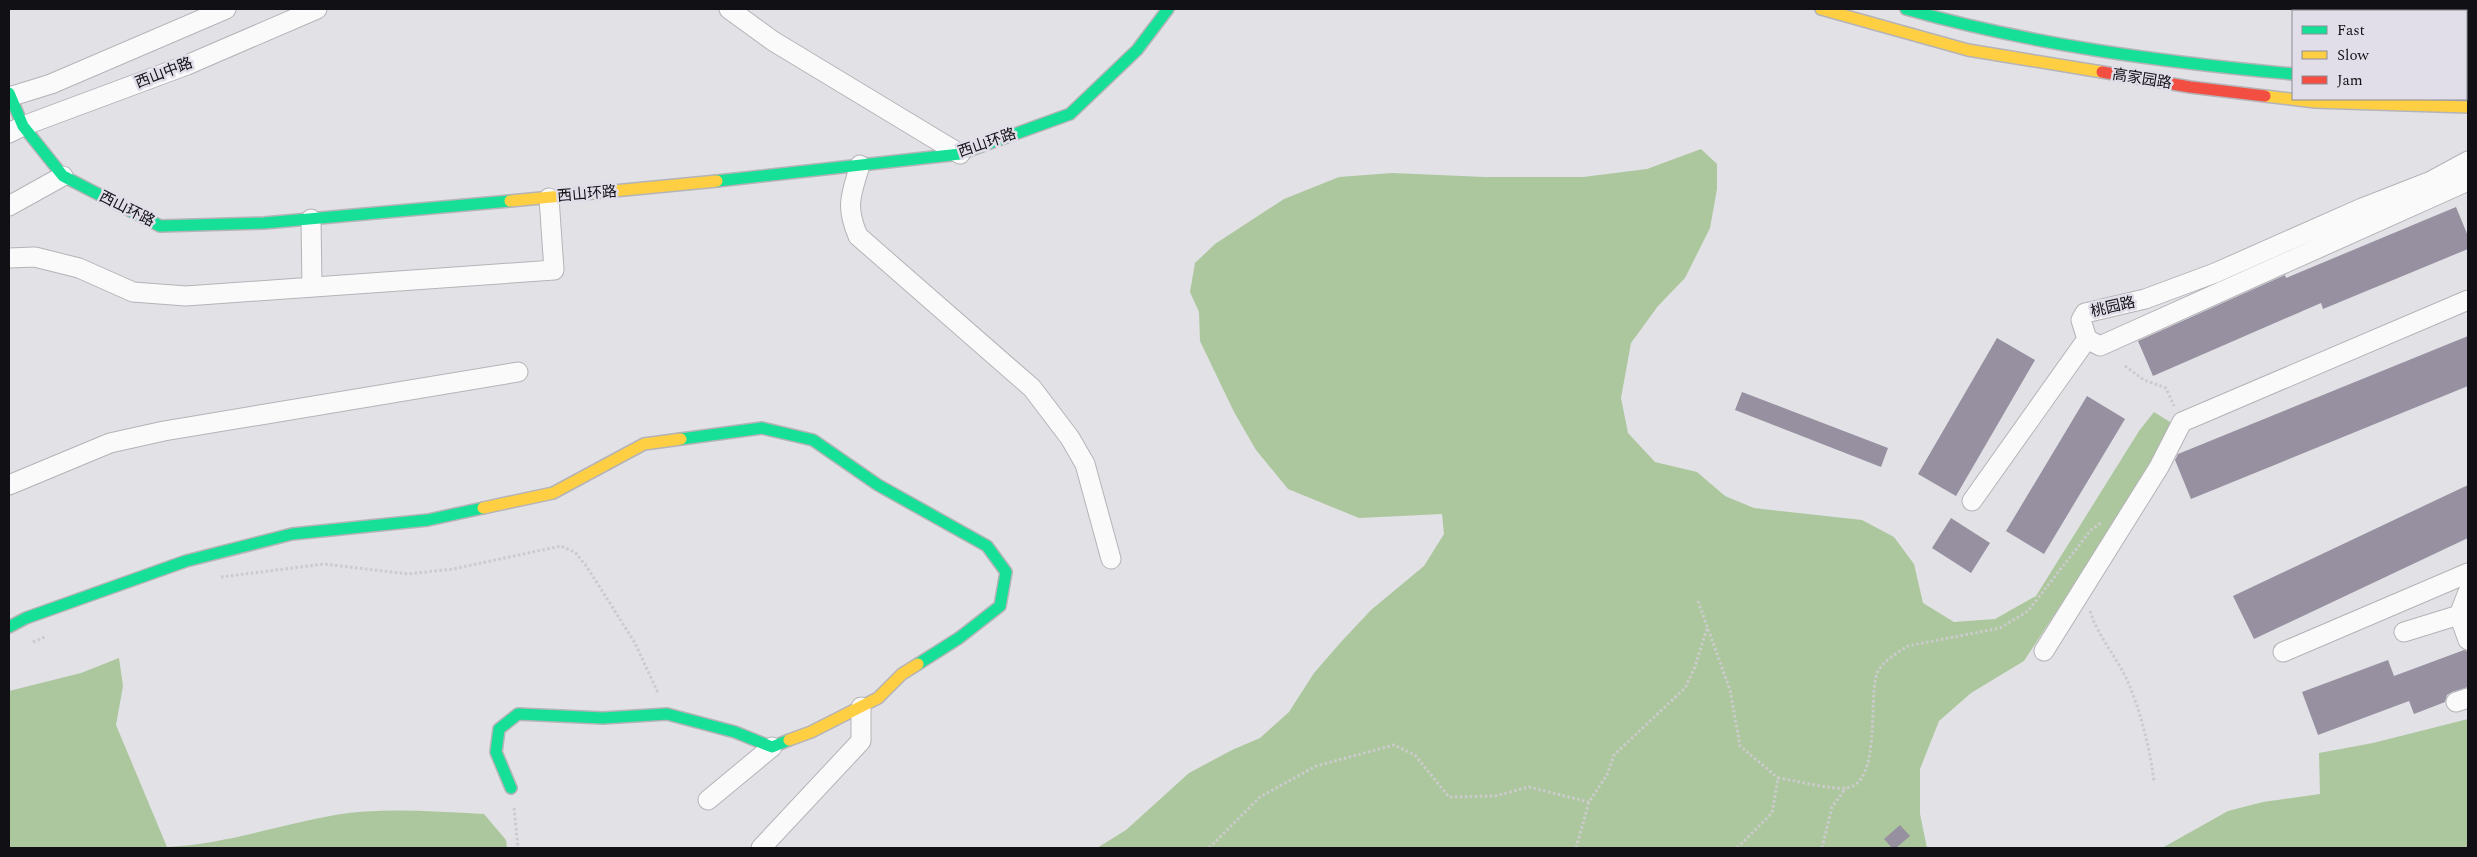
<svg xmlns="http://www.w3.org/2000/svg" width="2477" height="857" font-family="Spectral,'Noto Sans SC',serif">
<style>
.forest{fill:#acc79d}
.building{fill:#9690a1}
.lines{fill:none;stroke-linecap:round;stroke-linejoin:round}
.street-casing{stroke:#b4b3b7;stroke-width:21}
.fast-casing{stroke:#b4b3b7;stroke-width:14}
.slow-casing{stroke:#b4b3b7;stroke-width:14}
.jam-casing{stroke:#b4b3b7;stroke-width:14}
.path{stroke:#cbcbcc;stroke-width:3;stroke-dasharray:2.5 2.5;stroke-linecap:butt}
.street{stroke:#fbfafb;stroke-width:19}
.fast{stroke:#16e098;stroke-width:11}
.slow{stroke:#ffcf43;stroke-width:11}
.jam{stroke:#f24e42;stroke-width:11}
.labels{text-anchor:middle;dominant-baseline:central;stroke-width:5;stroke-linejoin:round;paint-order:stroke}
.street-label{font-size:15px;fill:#111014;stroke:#e1dee9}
</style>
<rect width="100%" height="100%" fill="#e2e1e6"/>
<path class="forest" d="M 1701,149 L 1717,164 L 1717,189 L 1710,228 L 1685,278 L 1658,306 L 1631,343 L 1621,398 L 1628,433 L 1655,462 L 1697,472 L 1725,496 L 1754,508 L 1862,520 L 1894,537 L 1914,564 L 1923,603 L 1954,622 L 1995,619 L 2036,596 L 2139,431 L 2154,412 L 2170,422 L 2167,443 L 2024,661 L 1971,693 L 1939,721 L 1920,769 L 1920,814 L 1927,848 L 1097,848 L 1126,830 L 1189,773 L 1232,750 L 1260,738 L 1289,712 L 1314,673 L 1341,642 L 1371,610 L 1424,566 L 1444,534 L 1442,514 L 1359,518 L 1288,489 L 1256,450 L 1234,412 L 1200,341 L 1199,312 L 1190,292 L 1195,263 L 1215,244 L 1284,199 L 1339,177 L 1392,173 L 1485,177 L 1583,177 L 1647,169 Z
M 119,658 L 123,686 L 116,725 L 167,847 C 225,844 279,825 335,815 C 385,807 434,812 484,814 L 506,840 L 507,848 L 9,848 L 9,691 L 81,673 Z
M 2468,719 L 2468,848 L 2162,848 L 2228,811 L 2263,802 L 2320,794 L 2319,753 L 2373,743 Z"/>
<path class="building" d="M 2456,207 L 2468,236 L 2468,249 L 2323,309 L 2321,303 L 2153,376 L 2138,341 L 2285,275 L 2286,278 Z
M 2468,336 L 2468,386 L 2191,499 L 2175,460 L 2178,454 Z
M 1997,338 L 2035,360 L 1956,496 L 1918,474 Z
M 1742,392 L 1888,448 L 1881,467 L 1735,410 Z
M 2087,396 L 2125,419 L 2044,554 L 2006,531 Z
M 2468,485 L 2468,538 L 2254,639 L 2233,596 Z
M 1951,518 L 1990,543 L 1971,573 L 1932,548 Z
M 2464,650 L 2468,651 L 2468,687 L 2452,692 L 2447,695 L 2445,702 L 2414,714 L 2409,701 L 2318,735 L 2302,692 L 2388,660 L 2394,676 Z
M 1900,825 L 1910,836 L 1896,848 L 1892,848 L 1884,839 Z"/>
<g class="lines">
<defs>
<path id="street" d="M 729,9 L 773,41 L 960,154
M 9,97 L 51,84 L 226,9
M 9,133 L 23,126 L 187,65 L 317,9
M 2468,161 L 2431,181 L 2362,208 L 2215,273 L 2145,299 L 2085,313 L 2081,320 L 2087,339 L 2100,346 L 2468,181
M 860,165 C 851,196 845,205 858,236 L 1032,388 L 1070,438 L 1085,464 L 1111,559
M 9,206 L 63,176
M 311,219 L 312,287
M 9,258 L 35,257 L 79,268 L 133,292 L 186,296 L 554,270 L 549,198
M 9,485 L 110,443 L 164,431 L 518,372
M 1972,501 L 2087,339
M 2468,592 L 2459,615 L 2468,640
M 2404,632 L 2459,615
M 2044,651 L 2159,467 L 2182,422 L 2468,300
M 2283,652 L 2468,573
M 2456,702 L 2468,698
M 708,800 L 772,747
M 761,848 L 861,741 L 861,707"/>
<path id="fast" d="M 1906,9 C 2033,45 2162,62 2293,74
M 9,93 L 23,126 L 63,176 L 160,226 L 264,223 L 510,201
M 717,181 L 960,154 L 1070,114 L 1137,50 L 1168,9
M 681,439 L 762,428 L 813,440 L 878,485 L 987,546 L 1006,572 L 1000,606 L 959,638 L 918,664
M 9,627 L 26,618 L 186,561 L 292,534 L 428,520 L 483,508
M 511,788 L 496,752 L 499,729 L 518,714 L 603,718 L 667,714 L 735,732 L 772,747 L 789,740"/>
<path id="slow" d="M 1821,9 L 1968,50 L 2102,72
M 2466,84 L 2468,84
M 2265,96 L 2315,102 L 2468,107
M 510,201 L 717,181
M 483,508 L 553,493 L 644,444 L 681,439
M 789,740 L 811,732 L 878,698 L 902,674 L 918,664"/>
<path id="jam" d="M 2102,72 L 2190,87 L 2265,96"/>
</defs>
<use href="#street" class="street-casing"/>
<use href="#fast" class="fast-casing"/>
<use href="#slow" class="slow-casing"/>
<use href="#jam" class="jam-casing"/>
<path class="path" d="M 2125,366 L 2144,380 L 2166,388 L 2174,406
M 221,577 L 324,564 L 408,574 L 453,569 L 561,546 L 575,552 L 587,567 L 635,643 L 658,693
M 1698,601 L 1730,690 L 1740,746 L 1778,778
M 2090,611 C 2098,637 2117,657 2128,682 C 2141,713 2150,748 2154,782
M 33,642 L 45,637
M 514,808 L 518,848
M 1209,848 L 1260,797 L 1316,766 L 1394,745 L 1415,755 L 1449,797 L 1495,796 L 1529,787 L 1589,802
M 1576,848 L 1589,802 L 1607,775 L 1614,755 L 1685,688 L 1695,667 L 1707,628
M 1737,848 L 1772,813 L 1778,778 C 1793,780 1833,790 1846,788 C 1882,784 1868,698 1877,673 C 1882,662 1898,652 1908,646 L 2000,628 L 2028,611 L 2091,530 L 2102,522
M 1822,848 L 1832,807 L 1846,788"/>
<use href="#street" class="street"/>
<use href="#fast" class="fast"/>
<use href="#slow" class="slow"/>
<use href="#jam" class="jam"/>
</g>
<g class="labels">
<g class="street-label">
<text transform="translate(164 73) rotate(-21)">西山中路</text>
<text transform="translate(2142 79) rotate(9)">高家园路</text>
<text transform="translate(987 143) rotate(-19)">西山环路</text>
<text transform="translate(587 194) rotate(-5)">西山环路</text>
<text transform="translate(127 209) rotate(27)">西山环路</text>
<text transform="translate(2113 307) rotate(-13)">桃园路</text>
</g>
</g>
<rect width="2477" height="857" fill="none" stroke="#111014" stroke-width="20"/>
<rect x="2292" y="10" width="175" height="90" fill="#e1dee9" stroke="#8e8c94"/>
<rect x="2302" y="26" width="25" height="8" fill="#16e098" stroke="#8e8c94"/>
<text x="2337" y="35" font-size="15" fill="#111014">Fast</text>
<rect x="2302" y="51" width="25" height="8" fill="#ffcf43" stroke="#8e8c94"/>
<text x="2337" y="60" font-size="15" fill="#111014">Slow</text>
<rect x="2302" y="76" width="25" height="8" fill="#f24e42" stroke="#8e8c94"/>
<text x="2337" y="85" font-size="15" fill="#111014">Jam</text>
</svg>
